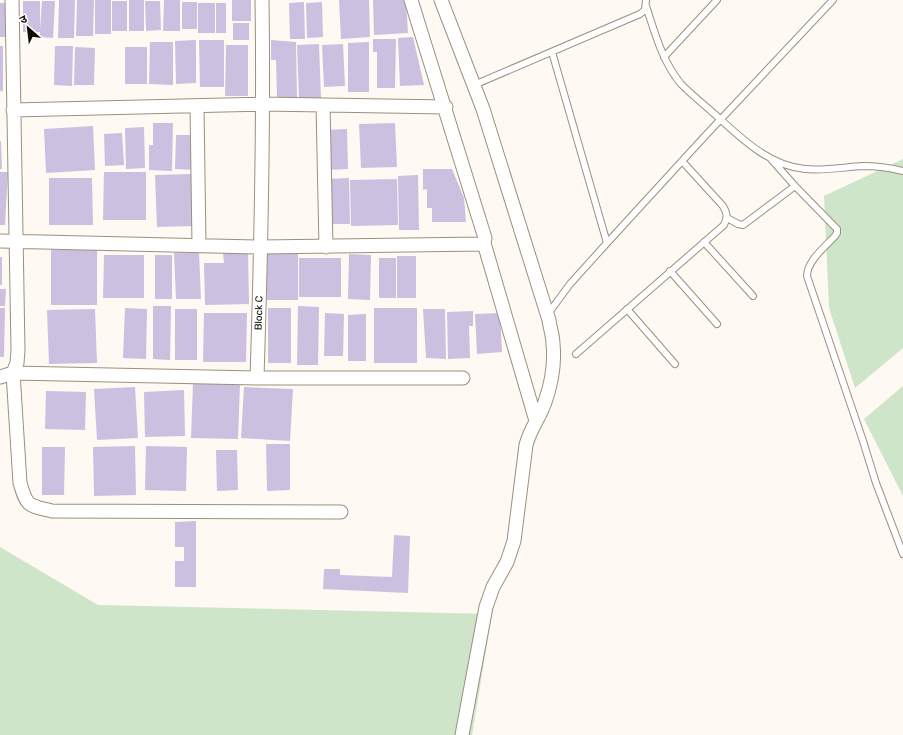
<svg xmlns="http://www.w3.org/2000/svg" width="903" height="735" font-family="Rubik,'Noto Sans Devanagari',sans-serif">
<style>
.green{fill:#cee5ca}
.building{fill:#ccc0e0}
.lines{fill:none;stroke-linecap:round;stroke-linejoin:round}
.service-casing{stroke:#9b907e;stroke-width:8}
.minor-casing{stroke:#9b907e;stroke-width:15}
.service{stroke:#fff;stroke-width:6}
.minor{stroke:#fff;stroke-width:13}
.labels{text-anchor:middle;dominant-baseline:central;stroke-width:3.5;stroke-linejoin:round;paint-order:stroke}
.street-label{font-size:10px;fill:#100c06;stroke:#fff}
</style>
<rect width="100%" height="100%" fill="#fef9f2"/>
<path class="green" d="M 903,159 L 903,348 L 855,388 L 829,308 L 824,196 Z
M 903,386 L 903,496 L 864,419 Z
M 0,547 L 98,605 L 492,614 L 472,735 L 0,735 Z"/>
<path class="building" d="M 59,0 L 75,0 L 74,38 L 58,38 Z
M 77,0 L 94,0 L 93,36 L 76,36 Z
M 95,0 L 111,0 L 111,34 L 95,34 Z
M 129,0 L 144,0 L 144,31 L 129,31 Z
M 164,0 L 180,0 L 180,31 L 163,31 Z
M 232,0 L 251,0 L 251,21 L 232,21 Z
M 339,0 L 369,0 L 370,37 L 341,39 Z
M 373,0 L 406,0 L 408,33 L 374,35 Z
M 23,1 L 40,1 L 40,29 L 42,1 L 55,1 L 53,38 L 40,37 L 40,32 L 23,32 Z
M 112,1 L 127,1 L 127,31 L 112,31 Z
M 145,1 L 160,1 L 161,30 L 146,31 Z
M 182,2 L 197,2 L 197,29 L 182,29 Z
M 304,2 L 305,39 L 290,39 L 289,3 Z
M 322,2 L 323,37 L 307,38 L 306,3 Z
M 0,3 L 6,3 L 6,37 L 0,37 Z
M 198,3 L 215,3 L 215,33 L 198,33 Z
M 216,3 L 226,3 L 226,33 L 216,33 Z
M 233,23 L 249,23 L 249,40 L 233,40 Z
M 413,37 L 424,85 L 400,86 L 398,38 Z
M 373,39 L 396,39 L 395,88 L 377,88 L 377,52 L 373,52 Z
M 196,40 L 196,83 L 176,84 L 175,41 Z
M 199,40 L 224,40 L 224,87 L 200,87 Z
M 271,40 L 296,42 L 297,99 L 277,98 L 276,60 L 271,60 Z
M 150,42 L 173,42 L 173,85 L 149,84 Z
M 369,42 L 369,92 L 348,92 L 348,43 Z
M 319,44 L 321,98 L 299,99 L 297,45 Z
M 343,44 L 345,86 L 324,87 L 322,45 Z
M 226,45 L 248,45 L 248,96 L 225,96 Z
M 0,46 L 3,46 L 3,91 L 0,91 Z
M 55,46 L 73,46 L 72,86 L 54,85 Z
M 75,47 L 95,48 L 94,85 L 74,85 Z
M 125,47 L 147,47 L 147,84 L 125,84 Z
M 153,123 L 173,123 L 172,171 L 149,170 L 149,145 L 153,145 Z
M 395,123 L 397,167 L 361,168 L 359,124 Z
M 93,126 L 95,170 L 46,173 L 44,129 Z
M 144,127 L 145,168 L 126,169 L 125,128 Z
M 347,129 L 348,169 L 327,170 L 326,130 Z
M 122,133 L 124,165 L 105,166 L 104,134 Z
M 176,135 L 194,135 L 194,170 L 175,169 Z
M 0,141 L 1,141 L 2,169 L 0,169 Z
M 423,169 L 452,169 L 464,198 L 466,222 L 432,222 L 432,208 L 427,208 L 427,189 L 423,190 Z
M 0,172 L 8,172 L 5,225 L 0,225 Z
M 104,172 L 146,172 L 146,220 L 103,220 Z
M 192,174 L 194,226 L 157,227 L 155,175 Z
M 418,175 L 419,230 L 399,230 L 398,176 Z
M 49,178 L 92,178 L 93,225 L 49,225 Z
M 349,178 L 350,224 L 328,224 L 327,179 Z
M 397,179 L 398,225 L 351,226 L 350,180 Z
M 51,250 L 97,250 L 97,305 L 51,305 Z
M 298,250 L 298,300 L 267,300 L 267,251 Z
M 199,252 L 201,299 L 176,299 L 174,253 Z
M 248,252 L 249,304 L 205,305 L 204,263 L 224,263 L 223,253 Z
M 349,254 L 371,255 L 370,300 L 348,299 Z
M 104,255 L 144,255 L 144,298 L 103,298 Z
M 155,255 L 172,255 L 172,299 L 155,299 Z
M 397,256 L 416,256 L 416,298 L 397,298 Z
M 0,257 L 2,257 L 2,285 L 0,285 Z
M 299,258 L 341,258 L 341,297 L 299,297 Z
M 379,258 L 396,258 L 396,298 L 379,298 Z
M 0,289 L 6,289 L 5,306 L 0,306 Z
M 153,306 L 171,306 L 170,360 L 153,359 Z
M 298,306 L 319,307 L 318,365 L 297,365 Z
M 0,308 L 5,308 L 4,357 L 0,357 Z
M 125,308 L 147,309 L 146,359 L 123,358 Z
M 268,308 L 291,308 L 291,363 L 268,363 Z
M 374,308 L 417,308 L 417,363 L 374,363 Z
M 95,309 L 97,363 L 49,364 L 47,310 Z
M 175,309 L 197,309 L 197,360 L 175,360 Z
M 423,309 L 445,309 L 446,359 L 426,358 Z
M 473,311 L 473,326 L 469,326 L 470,358 L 448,359 L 447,312 Z
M 204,313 L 247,313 L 246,362 L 203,362 Z
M 325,313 L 344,314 L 343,356 L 324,356 Z
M 500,313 L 502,352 L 477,354 L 475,314 Z
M 366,314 L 366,361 L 348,361 L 348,315 Z
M 193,383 L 240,384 L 238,439 L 191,438 Z
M 135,387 L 138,438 L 97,440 L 94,389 Z
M 244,387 L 293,389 L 290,441 L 241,438 Z
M 184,390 L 185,436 L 145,437 L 144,392 Z
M 46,391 L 86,392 L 85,430 L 45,429 Z
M 266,444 L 290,444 L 290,490 L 267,491 Z
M 135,446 L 136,495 L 94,496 L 93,447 Z
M 146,446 L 187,447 L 186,491 L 145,490 Z
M 42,447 L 65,447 L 64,495 L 42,495 Z
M 216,450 L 237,450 L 238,490 L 217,491 Z
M 196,521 L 196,587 L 175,587 L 175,561 L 184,561 L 184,547 L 175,547 L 175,522 Z
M 394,535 L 410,536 L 408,593 L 323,589 L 324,569 L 340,569 L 340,575 L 392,577 Z"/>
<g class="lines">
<defs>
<path id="service" d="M 646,6 C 655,33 662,61 681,84 C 693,96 707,107 720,119 C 744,141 771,166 805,169 C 825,171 844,167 863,166 C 876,166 891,168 903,171
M 552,52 L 607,243
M 664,57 L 717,0
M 474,85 L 640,14 L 645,10 L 646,0
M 771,159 L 795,186 L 837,229 L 837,233 L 835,236 C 825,247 807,261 807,276 L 863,441 L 876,483 L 903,554
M 727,218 L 738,224 L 743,225 L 795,186
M 704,242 L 753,296
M 670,271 L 717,324
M 627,309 L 675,364
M 548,314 L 570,284 L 607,243 L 705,136 L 833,0
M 576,354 L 724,225 C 728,217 727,213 723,206 L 682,161"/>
<path id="minor" d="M 411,0 L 485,238 L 484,243 L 536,421
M 441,0 L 483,109 L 549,320 C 550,328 553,336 553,344 C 555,363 551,385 545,402 C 540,417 530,429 526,445 L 514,541 L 507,562 L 493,587 L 486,607 L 462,735
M 323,105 L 326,247
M 197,106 L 199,246
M 13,110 L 263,104 L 446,107
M 0,241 L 261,247 L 481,244 L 484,243
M 0,377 L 13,373 L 17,363 L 18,350 L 12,0
M 257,378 C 261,252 264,127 262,0
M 341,512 L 52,511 C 28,505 27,507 20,483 L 13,373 L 257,378 L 463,378"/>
</defs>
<use href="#service" class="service-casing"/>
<use href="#minor" class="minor-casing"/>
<use href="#service" class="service"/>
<use href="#minor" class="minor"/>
</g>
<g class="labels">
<g class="street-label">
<text transform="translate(259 313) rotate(-88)">Block C</text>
</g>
</g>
<g transform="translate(28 28) rotate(332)" stroke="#ffffff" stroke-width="3" paint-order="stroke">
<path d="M0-3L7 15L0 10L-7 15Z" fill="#100c06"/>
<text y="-6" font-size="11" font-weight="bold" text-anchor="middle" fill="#100c06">उ</text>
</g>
</svg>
